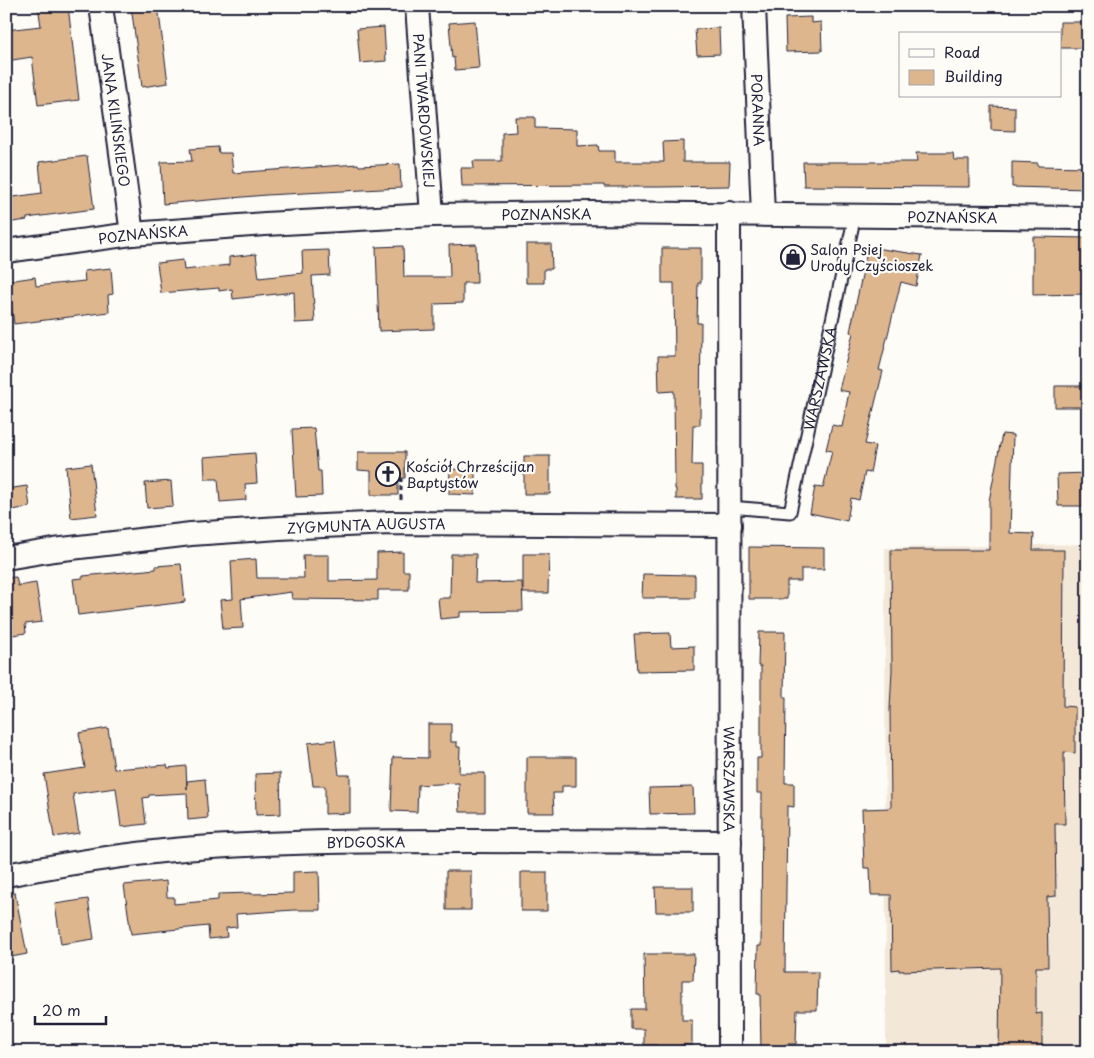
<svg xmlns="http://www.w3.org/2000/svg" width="1094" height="1058" font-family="'Playpen Sans',sans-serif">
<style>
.built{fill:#f3e7d8}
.building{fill:#ddb68e;stroke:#22223b}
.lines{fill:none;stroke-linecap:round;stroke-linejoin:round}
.service-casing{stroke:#22223b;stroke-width:15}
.minor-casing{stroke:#22223b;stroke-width:26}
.path{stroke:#22223b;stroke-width:3;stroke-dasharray:5 4;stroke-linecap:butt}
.service{stroke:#fdfcf7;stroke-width:11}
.minor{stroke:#fdfcf7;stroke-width:22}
.labels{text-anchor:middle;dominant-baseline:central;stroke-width:4.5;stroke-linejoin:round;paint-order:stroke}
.street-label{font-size:14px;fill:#22223b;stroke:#fdfcf7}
.poi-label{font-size:14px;fill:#22223b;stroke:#fdfcf7;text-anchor:start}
</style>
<rect width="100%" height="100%" fill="#fdfcf7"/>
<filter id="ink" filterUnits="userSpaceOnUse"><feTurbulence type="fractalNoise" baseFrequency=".02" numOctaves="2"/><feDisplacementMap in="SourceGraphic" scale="10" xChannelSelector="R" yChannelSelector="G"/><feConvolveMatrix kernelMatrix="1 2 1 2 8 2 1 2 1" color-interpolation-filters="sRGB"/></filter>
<g filter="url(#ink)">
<path class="built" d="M 1088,544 L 1088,1024 L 1083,1052 L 886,1052 L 885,548 Z"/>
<path class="building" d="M 38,6 L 68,6 L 79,100 L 38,105 L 32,57 L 6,61 L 6,30 L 41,26 Z
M 131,6 L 158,6 L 168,83 L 142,87 Z
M 811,17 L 811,23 L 821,22 L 822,51 L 786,52 L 785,18 Z
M 475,21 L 479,68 L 455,70 L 454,57 L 452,58 L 449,23 Z
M 1060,22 L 1088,22 L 1088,48 L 1060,48 Z
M 384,27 L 386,61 L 360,63 L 357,29 Z
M 719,28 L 720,54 L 697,55 L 695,29 Z
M 991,106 L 1015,107 L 1015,131 L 991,130 Z
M 515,117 L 535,117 L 535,128 L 577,129 L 577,146 L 598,145 L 599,151 L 615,151 L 615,162 L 664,162 L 663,142 L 683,141 L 683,162 L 730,162 L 729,186 L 658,187 L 604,187 L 604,185 L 462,186 L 461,168 L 474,168 L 473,161 L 502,161 L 502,133 L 516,132 Z
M 218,147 L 219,153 L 231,153 L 233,173 L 358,164 L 359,166 L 400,164 L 401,188 L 266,195 L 163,204 L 161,162 L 192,161 L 190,149 Z
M 916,153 L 953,153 L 954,160 L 969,160 L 969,187 L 804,186 L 803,162 L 917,162 Z
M 87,156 L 94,209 L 27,218 L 27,220 L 6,223 L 6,198 L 42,193 L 39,162 Z
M 1012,162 L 1038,163 L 1038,166 L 1088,167 L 1088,189 L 1012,187 Z
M 1033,237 L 1088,238 L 1088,294 L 1033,295 Z
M 476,244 L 477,283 L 463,283 L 463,303 L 434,304 L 434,329 L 379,331 L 376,247 L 403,246 L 404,277 L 450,277 L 449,245 Z
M 526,244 L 551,244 L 552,269 L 544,269 L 544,283 L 526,283 Z
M 868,247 L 922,255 L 916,286 L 901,282 L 879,370 L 883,371 L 865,444 L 875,446 L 870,473 L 865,472 L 859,500 L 851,498 L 847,521 L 810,513 L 815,487 L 823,488 L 832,451 L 826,450 L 832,425 L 842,427 L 849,392 L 839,390 L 853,333 L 850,332 Z
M 662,248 L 701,248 L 701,283 L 698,283 L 697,323 L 701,323 L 700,425 L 693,425 L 692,465 L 702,465 L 702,499 L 676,499 L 676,489 L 675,489 L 674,391 L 659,392 L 658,356 L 675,356 L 674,283 L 662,283 Z
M 329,250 L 330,275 L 312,276 L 315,322 L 295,323 L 294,292 L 233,299 L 232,289 L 219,291 L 219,288 L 161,293 L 157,263 L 183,260 L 184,270 L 229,265 L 229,257 L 256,254 L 259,278 L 303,273 L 302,251 Z
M 111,268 L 113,294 L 108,295 L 109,312 L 14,324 L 8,281 L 35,277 L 36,286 L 85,281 L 84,271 Z
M 1055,386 L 1088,386 L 1088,407 L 1055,407 Z
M 314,428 L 318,471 L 321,471 L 322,496 L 296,497 L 292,429 Z
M 1002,434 L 1013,435 L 1010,533 L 1034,534 L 1033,550 L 1064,550 L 1063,706 L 1075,707 L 1075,753 L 1064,752 L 1065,824 L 1055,824 L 1056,896 L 1047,897 L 1048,967 L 1036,967 L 1036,1014 L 1042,1013 L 1042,1052 L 999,1052 L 1000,968 L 899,971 L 899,969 L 892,970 L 891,895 L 871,895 L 870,868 L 864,868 L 862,809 L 891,808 L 890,709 L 892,670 L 891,550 L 989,550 L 989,501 Z
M 358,452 L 405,452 L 405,478 L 398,478 L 398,495 L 371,495 L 371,471 L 358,470 Z
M 255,453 L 257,483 L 245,484 L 246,500 L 220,502 L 218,479 L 205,479 L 204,457 Z
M 524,456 L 550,456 L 550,494 L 524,494 Z
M 91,464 L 97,515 L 71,518 L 66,467 Z
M 450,469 L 475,470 L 475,495 L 449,494 Z
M 1088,473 L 1088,506 L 1058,506 L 1057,474 Z
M 171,481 L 173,506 L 147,508 L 145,483 Z
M 27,486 L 30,507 L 6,511 L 6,489 Z
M 749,547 L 824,548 L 824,569 L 801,569 L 801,581 L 787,581 L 787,599 L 749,599 Z
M 403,552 L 403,571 L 409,571 L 409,590 L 378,590 L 378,600 L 292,599 L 291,592 L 241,599 L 243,628 L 223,629 L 220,600 L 233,599 L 231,561 L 256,559 L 257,578 L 304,578 L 303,555 L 329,555 L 329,581 L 377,580 L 377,553 Z
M 451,554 L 476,554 L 475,583 L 522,582 L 523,611 L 460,612 L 460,617 L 440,619 L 438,598 L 450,598 Z
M 523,554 L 549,554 L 548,593 L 523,593 Z
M 181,564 L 185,602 L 78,615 L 73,579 L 83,578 L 83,576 L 156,569 L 156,566 Z
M 643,574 L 695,575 L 695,598 L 642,598 Z
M 16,577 L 18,586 L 36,583 L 42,622 L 25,624 L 26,633 L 6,636 L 6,578 Z
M 759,632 L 785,632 L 784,697 L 786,697 L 785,783 L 794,783 L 794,807 L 787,806 L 785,972 L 818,972 L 817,1010 L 797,1010 L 796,1044 L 786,1044 L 786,1052 L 761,1052 L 760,994 L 757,994 L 758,946 L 761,946 L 762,793 L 757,793 L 757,758 L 761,758 L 761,666 L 758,666 Z
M 670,633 L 671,647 L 694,646 L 694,670 L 637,671 L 634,634 Z
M 428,724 L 451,724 L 451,742 L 457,742 L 457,747 L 460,747 L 459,773 L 485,773 L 485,812 L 460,812 L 459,783 L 418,785 L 417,812 L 391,811 L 393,757 L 428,758 Z
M 108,728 L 114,769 L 167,765 L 168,768 L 186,766 L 187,789 L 187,781 L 205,779 L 208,818 L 188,820 L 187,793 L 149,795 L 149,797 L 143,798 L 146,824 L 121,827 L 116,788 L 73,794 L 79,833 L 54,837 L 44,774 L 85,768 L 79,733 Z
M 335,740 L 339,775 L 350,775 L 350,813 L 325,814 L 325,786 L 313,786 L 308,743 Z
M 527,757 L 576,757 L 576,786 L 562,786 L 562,793 L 553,793 L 554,813 L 527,813 Z
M 280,773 L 281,814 L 256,815 L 255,774 Z
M 693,787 L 694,813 L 650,814 L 649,788 Z
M 319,871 L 320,910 L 294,910 L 236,914 L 237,927 L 226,928 L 227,937 L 209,939 L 208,926 L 131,934 L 124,885 L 166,881 L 167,897 L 174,897 L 174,904 L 218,900 L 218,894 L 251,893 L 251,894 L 293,893 L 293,872 Z
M 446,871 L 471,871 L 471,910 L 446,910 Z
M 521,872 L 547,872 L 547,911 L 521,911 Z
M 655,887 L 693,887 L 693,912 L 656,912 Z
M 15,893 L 27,954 L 6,958 L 6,894 Z
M 88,899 L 94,939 L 61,944 L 55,904 Z
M 644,954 L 694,954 L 693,980 L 682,980 L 682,1020 L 692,1020 L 692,1045 L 680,1045 L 679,1052 L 657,1052 L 657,1045 L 644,1045 L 644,1029 L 631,1029 L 631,1009 L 645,1009 Z"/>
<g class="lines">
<defs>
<g id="service">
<path id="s1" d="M 729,507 L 790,512 L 855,215"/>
</g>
<g id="minor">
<path id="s2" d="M 101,6 L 132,234"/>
<path id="s3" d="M 417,6 L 432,215"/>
<path id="s4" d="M 754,6 L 763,214"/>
<path id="s5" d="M 729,213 L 730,1052"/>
<path id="s6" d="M 6,251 L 132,234 L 265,224 L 432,215 L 592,213 L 1088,218"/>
<path id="s7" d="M 6,558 L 54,550 L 191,534 L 279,528 L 390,523 L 730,525"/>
<path id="s8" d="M 6,875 C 74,862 143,851 212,847 C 299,841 386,841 473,841 C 558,841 644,842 730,842"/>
</g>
</defs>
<use href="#service" class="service-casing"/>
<use href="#minor" class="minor-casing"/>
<path class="path" d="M 401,500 L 401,478"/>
<use href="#service" class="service"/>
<use href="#minor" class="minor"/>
</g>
</g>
<defs>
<symbol id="shop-ring" viewBox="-11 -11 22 22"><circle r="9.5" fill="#fdfcf7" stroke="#22223b" stroke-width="1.5"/><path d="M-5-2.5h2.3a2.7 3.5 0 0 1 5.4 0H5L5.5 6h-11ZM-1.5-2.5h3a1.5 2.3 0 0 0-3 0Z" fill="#22223b"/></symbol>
<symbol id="church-ring" viewBox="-11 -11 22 22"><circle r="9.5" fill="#fdfcf7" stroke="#22223b" stroke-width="1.5"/><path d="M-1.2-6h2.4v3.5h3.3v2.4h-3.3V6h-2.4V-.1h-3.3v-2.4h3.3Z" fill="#22223b"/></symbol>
</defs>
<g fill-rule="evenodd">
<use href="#shop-ring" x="779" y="243" width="28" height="28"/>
<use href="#church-ring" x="374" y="460" width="28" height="28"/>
</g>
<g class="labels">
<g class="street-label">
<text stroke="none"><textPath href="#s4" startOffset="104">PORANNA</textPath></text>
<text stroke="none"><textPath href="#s3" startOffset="105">PANI TWARDOWSKIEJ</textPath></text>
<text stroke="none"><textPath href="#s2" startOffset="115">JANA KILIŃSKIEGO</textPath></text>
<text stroke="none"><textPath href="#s6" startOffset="542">POZNAŃSKA</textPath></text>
<text stroke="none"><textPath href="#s6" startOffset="948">POZNAŃSKA</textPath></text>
<text stroke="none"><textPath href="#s6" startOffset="138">POZNAŃSKA</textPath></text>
<text stroke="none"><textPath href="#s1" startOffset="198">WARSZAWSKA</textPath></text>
<text stroke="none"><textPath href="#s7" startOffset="362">ZYGMUNTA AUGUSTA</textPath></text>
<text stroke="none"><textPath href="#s5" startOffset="566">WARSZAWSKA</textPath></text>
<text stroke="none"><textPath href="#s8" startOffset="362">BYDGOSKA</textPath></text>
</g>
<g class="poi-label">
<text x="810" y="249">Salon Psiej<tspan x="810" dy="16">Urody Czyścioszek</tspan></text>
<text x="406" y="466">Kościół Chrześcijan<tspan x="406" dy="16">Baptystów</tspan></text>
</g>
</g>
<rect width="1094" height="1058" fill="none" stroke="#fdfcf7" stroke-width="25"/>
<rect x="12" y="12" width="1069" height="1033" fill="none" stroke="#22223b" stroke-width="2" filter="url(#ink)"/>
<rect x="899" y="32" width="162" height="65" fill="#fdfcf7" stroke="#a5a5ac"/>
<rect x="909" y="49" width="25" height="8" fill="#fdfcf7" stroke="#a5a5ac"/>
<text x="944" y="58" font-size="15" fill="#22223b">Road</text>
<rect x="909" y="70" width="25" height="15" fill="#ddb68e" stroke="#a5a5ac"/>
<text x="944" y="82" font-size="15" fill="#22223b">Building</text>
<path d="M35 1016v8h71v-8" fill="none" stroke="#22223b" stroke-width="2.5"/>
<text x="42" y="1016" font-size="15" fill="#22223b" stroke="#fdfcf7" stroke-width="4" paint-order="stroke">20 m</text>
</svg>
